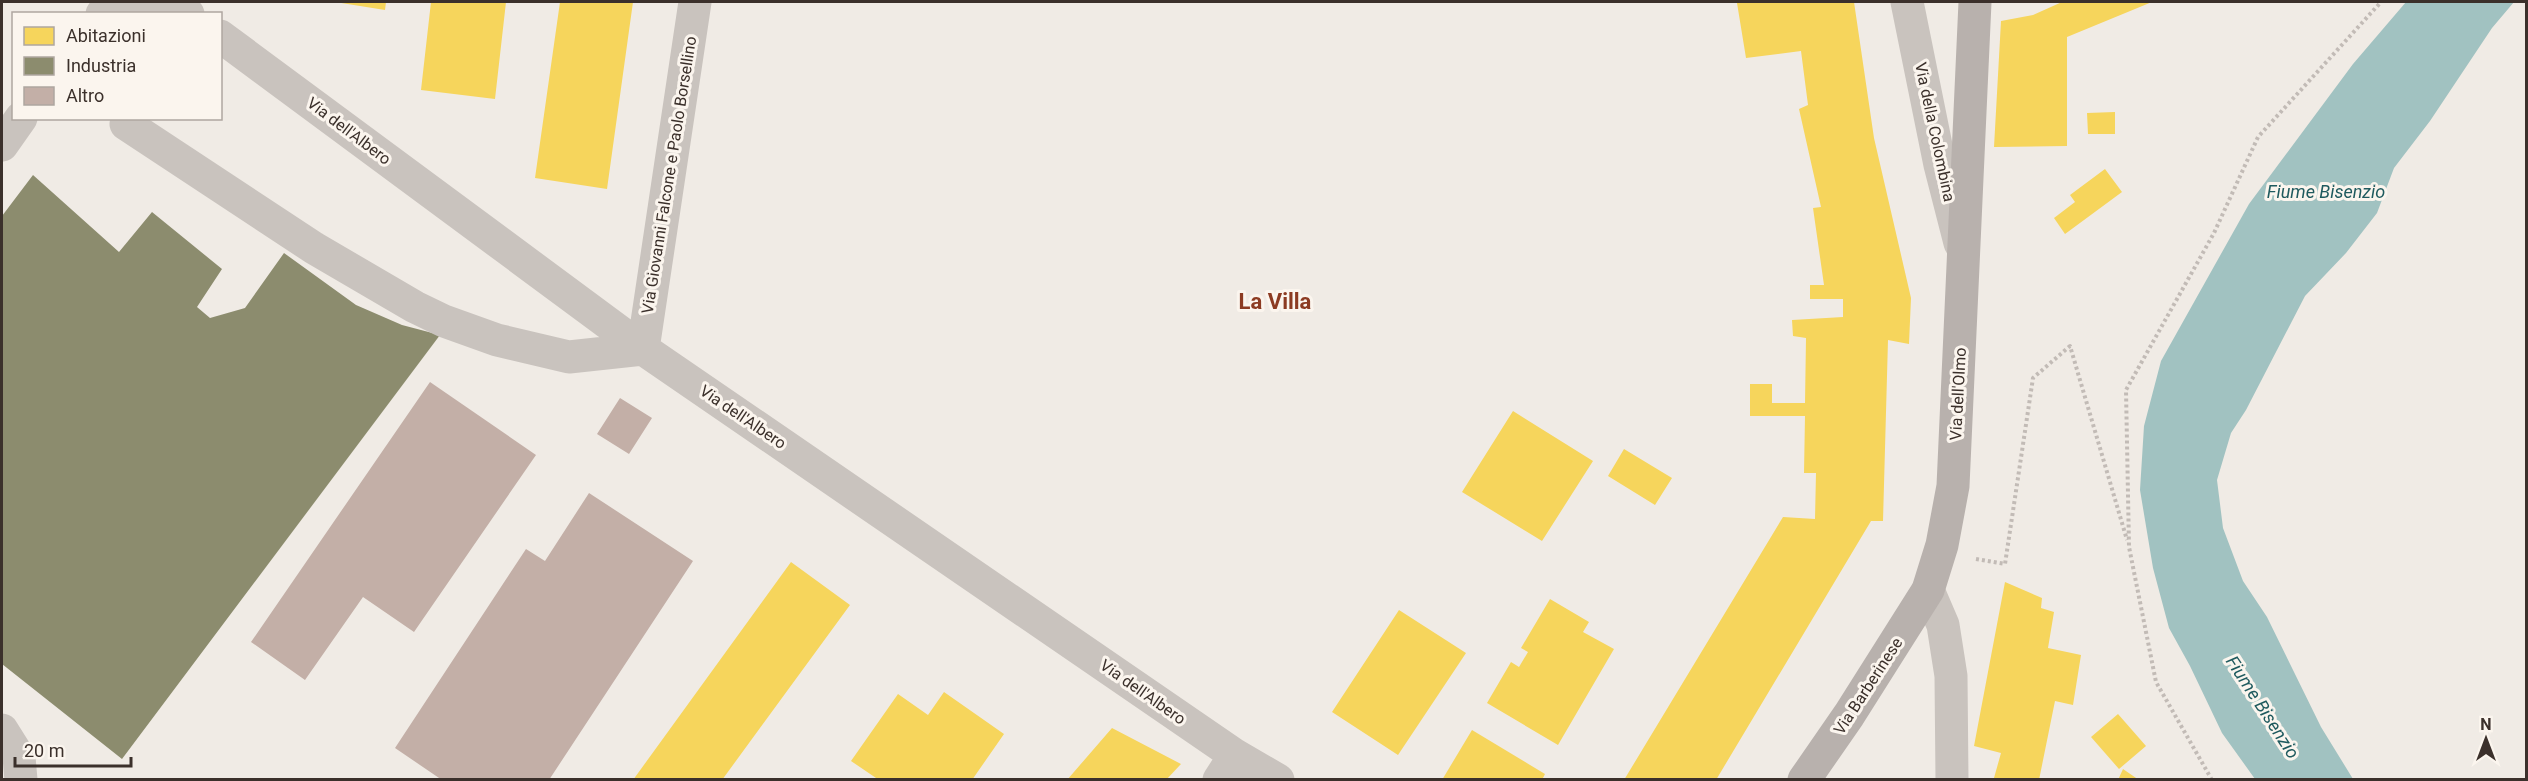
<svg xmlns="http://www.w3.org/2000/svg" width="2528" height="781" font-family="Roboto,sans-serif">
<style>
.water{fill:#a1c2c1}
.homes{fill:#f6d55c}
.industry{fill:#8c8c6e}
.building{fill:#c3afa7}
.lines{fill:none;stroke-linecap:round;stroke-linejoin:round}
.path{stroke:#c2bbb6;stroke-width:4;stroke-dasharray:3 3;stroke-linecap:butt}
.minor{stroke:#c9c3be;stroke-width:33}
.major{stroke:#b8b1ad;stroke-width:33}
.labels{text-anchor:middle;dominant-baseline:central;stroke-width:6;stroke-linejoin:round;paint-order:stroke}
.street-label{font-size:16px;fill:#3b302b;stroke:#fbf5ee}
.water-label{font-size:18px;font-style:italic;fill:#1f5a5e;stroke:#fbf5ee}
.district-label{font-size:22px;font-weight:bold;fill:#8c3b22;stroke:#fbf5ee}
</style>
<rect width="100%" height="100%" fill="#f0ebe5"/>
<path class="water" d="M 2406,2 L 2514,2 L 2492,28 L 2430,121 L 2394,168 L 2377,213 L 2346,253 L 2305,296 L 2246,410 L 2231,433 L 2217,480 L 2223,528 L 2243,581 L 2267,617 L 2321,727 L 2353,779 L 2255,779 L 2222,733 L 2190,666 L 2169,628 L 2153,568 L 2140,490 L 2144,426 L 2161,361 L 2249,204 L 2353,64 Z"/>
<path class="homes" d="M 335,2 L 386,2 L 385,10 Z
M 431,2 L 506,2 L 495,99 L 421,90 Z
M 560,2 L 633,2 L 607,189 L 535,178 Z
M 1734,2 L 1854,2 L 1874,138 L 1911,298 L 1909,344 L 1888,340 L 1883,521 L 1871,521 L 1716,780 L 1624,780 L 1783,517 L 1815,519 L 1816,473 L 1804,473 L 1805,416 L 1750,416 L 1750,384 L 1772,384 L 1772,403 L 1805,403 L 1806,338 L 1793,336 L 1792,320 L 1843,317 L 1843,299 L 1810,299 L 1810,285 L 1824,285 L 1813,208 L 1821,207 L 1799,109 L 1808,105 L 1801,51 L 1746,58 L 1737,3 Z
M 2062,2 L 2152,2 L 2067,37 L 2067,146 L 1994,147 L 2001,21 L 2033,15 Z
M 2115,112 L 2115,134 L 2088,134 L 2087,113 Z
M 2105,169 L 2122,192 L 2065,234 L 2054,218 L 2075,202 L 2070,195 Z
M 1513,411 L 1593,461 L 1542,541 L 1462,492 Z
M 1624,449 L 1672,478 L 1655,505 L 1608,476 Z
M 791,562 L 850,605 L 722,780 L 633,780 Z
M 2005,582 L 2042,598 L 2041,608 L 2054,612 L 2048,648 L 2081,655 L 2073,705 L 2055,701 L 2039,780 L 1994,778 L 2001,753 L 1974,746 Z
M 1550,599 L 1589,622 L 1583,632 L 1614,649 L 1558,745 L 1487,703 L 1511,662 L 1519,667 L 1528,652 L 1521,648 Z
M 1399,610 L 1466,653 L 1398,755 L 1332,712 Z
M 944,692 L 1004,734 L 972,780 L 879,780 L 851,761 L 898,694 L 928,715 Z
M 2118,714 L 2146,746 L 2119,769 L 2091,737 Z
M 1112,728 L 1181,764 L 1166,780 L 1067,780 Z
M 1472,730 L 1545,774 L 1542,780 L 1442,780 Z
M 2123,769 L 2139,780 L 2118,780 Z"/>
<path class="industry" d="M 33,175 L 119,252 L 152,212 L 222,269 L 197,307 L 210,318 L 245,308 L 284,253 L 356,305 L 402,325 L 440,335 L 122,759 L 2,664 L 2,216 Z"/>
<path class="building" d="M 430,382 L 536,455 L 414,632 L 363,597 L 305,680 L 251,642 Z
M 620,398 L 652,418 L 629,454 L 597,434 Z
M 589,493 L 693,561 L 549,780 L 442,780 L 395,748 L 526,549 L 545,561 Z"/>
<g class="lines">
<path class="path" d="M 1976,559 L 2005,564 L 2033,378 L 2070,346 L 2127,540
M 2212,780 L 2156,682 L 2129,547 L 2126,390 L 2214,233 L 2258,137 L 2381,2"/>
<path class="minor" d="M 151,2 L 181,8 L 188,14
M 1907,2 L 1940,165 L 1960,243
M 102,14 L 133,2
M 220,36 L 643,349 L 1235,755 L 1278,780
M 126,124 L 314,248 L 415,307 L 444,321 L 497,340 L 569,357 L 643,349
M 2,145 L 21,118
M 643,349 L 695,2
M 1928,590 L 1943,625 L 1951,676 L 1952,780
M 2,730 L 19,757 L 21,780
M 1219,780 L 1235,755"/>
<path class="major" d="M 1804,780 L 1849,715 L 1928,590 L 1942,545 L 1953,486 L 1975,2"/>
</g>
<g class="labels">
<g class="street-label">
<text transform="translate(349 131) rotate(37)">Via dell'Albero</text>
<text transform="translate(1935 132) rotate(78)">Via della Colombina</text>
<text transform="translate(669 175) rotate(-81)">Via Giovanni Falcone e Paolo Borsellino</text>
<text transform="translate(1958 394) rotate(-87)">Via dell'Olmo</text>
<text transform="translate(743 417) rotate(34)">Via dell'Albero</text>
<text transform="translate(1868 686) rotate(-57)">Via Barberinese</text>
<text transform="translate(1143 692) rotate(35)">Via dell'Albero</text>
</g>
<g class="water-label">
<text x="2326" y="191">Fiume Bisenzio</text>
<text transform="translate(2263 707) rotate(57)">Fiume Bisenzio</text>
</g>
<g class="district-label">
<text x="1275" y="301">La Villa</text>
</g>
</g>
<rect width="2528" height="781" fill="none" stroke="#3b302b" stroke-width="6"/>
<rect x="12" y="12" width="210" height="108" fill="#fbf5ee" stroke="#aea6a0" stroke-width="1.5"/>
<rect x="24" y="27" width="30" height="18" fill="#f6d55c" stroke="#aea6a0" stroke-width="1.5"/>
<text x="66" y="42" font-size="18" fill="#3b302b">Abitazioni</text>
<rect x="24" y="57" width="30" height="18" fill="#8c8c6e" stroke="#aea6a0" stroke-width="1.5"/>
<text x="66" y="72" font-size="18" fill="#3b302b">Industria</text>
<rect x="24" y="87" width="30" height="18" fill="#c3afa7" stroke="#aea6a0" stroke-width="1.5"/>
<text x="66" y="102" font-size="18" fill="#3b302b">Altro</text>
<g transform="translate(2486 739)" stroke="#fbf5ee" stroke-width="4.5" paint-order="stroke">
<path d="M0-4.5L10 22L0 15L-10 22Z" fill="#3b302b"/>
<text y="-9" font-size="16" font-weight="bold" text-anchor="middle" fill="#3b302b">N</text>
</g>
<path d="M15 757v9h116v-9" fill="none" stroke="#3b302b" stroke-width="3"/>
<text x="24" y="757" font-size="18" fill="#3b302b" stroke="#fbf5ee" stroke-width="4.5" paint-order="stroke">20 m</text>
</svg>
